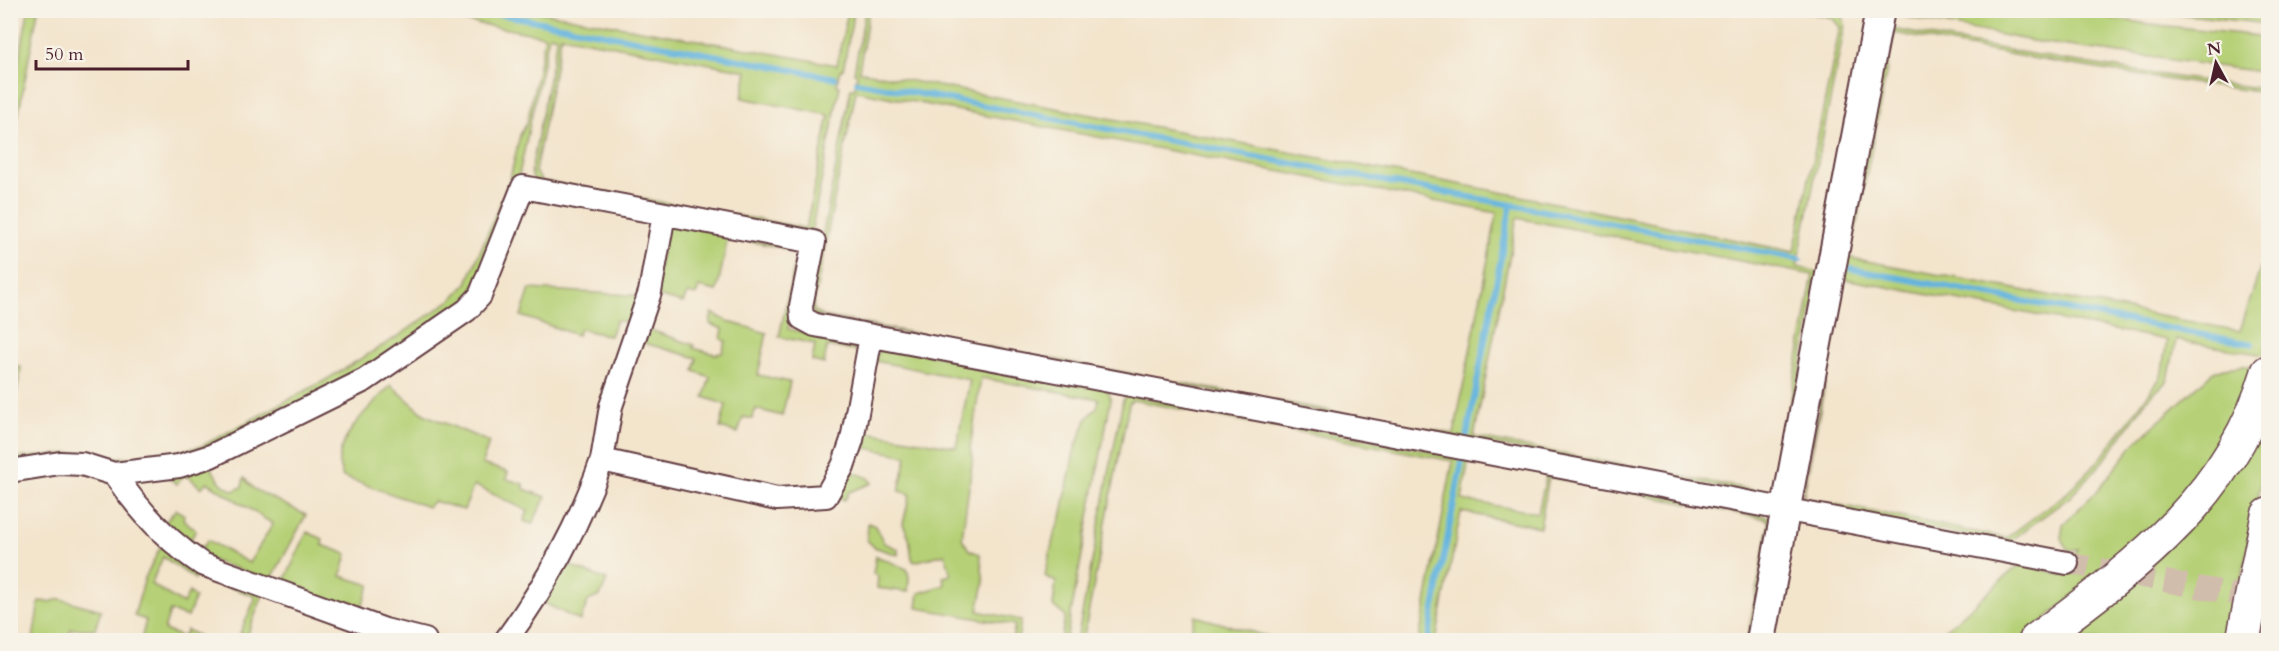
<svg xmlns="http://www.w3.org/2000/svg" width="2279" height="651" font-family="Cardo,serif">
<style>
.green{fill:#b5d076;stroke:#807850;stroke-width:1.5;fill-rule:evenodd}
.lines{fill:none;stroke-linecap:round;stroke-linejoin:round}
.stream{stroke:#64b4df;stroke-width:6}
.minor-tunnel{stroke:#d1bdac;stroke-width:22;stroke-dasharray:22 11;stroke-linecap:butt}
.minor-casing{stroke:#633d43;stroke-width:26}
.tertiary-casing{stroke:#633d43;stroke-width:32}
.motorway-casing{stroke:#633d43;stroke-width:36}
.minor{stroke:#fff;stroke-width:22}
.tertiary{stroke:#fff;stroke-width:28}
.motorway{stroke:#fff;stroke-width:33}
</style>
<rect width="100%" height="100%" fill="#f7f3e8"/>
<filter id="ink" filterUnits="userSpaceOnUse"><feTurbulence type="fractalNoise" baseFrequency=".0167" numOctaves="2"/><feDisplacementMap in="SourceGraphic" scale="12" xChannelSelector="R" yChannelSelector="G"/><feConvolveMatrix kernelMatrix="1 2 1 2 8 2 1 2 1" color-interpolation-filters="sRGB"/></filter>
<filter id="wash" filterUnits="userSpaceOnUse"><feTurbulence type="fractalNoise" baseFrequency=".008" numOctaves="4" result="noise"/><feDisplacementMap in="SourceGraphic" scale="24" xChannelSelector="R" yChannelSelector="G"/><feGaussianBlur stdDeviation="1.35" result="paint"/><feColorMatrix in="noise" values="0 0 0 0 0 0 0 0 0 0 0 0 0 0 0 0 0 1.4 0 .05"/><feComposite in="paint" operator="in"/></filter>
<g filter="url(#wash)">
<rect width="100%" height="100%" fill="#f3e4cc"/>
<path class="green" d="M 11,10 L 19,11 L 11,54 L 10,11 Z
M 1891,10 L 2064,11 L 2149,24 L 2268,37 L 2268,73 L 2038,42 L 1890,14 Z
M 28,11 L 38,11 L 11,153 L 11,104 Z
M 409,11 L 534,11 L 837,65 L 848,11 L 854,11 L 843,70 L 840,70 L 837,85 L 840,86 L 812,228 L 808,232 L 540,184 L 533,179 L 531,171 L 557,37 L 549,35 L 517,184 L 480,280 L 462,306 L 362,373 L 209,450 L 176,459 L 144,464 L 112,465 L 83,458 L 60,457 L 11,463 L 10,454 L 14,458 L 84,452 L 103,457 L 146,458 L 202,446 L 324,381 L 397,337 L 452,299 L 467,283 L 510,179 L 520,135 L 527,123 L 545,36 ZM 561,36 L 747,71 L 742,98 L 829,115 L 806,228 L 542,181 L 535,172 Z
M 865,11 L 869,11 L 859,71 L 1511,194 L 1794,252 L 1840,27 L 1832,18 L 1802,11 L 1827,11 L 1843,16 L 1845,25 L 1797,267 L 1819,272 L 1777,498 L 815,316 L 809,306 L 851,88 L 855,88 L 857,74 L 854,73 ZM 856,91 L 1497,213 L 1454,434 L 822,316 L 815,311 L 813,306 ZM 1517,218 L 1813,275 L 1774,494 L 1474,437 Z
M 2151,11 L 2268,11 L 2268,24 Z
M 1887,28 C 2014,52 2140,74 2268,89 L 2268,93 C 2143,78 2018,57 1894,33 L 1850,258 L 2240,331 L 2268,245 L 2268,340 L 2264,355 L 2176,340 L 2168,380 L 2147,400 L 2104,461 L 2070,497 L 2007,543 L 1801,505 ZM 1845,279 L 2167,340 L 2161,377 L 2101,458 L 2068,492 L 2006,538 L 1803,498 Z
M 667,222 L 798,249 L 802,254 L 788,329 L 855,343 L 856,351 L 827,346 L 824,364 L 812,361 L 815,344 L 779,337 L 797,255 L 793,250 L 728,237 L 717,291 L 699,287 L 696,295 L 687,293 L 683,303 L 654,295 Z
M 530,289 L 645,296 L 636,324 L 616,320 L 610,336 L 580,329 L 577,335 L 521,316 Z
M 712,313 L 729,322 L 767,333 L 758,375 L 790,382 L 782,416 L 756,409 L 752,419 L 743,417 L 738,433 L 720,428 L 726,405 L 704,397 L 710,377 L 694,371 L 697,358 L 640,342 L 644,328 L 694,345 L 693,348 L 715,354 L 722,353 L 726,341 L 721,339 L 723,329 L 710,324 Z
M 888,347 L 1103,388 L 1109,392 L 1111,399 L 1066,640 L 1061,640 L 1065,616 L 1053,606 L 1056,582 L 1045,576 L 1054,535 L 1061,518 L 1074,452 L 1086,420 L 1097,407 L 1099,399 L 981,378 L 970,449 L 973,457 L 962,538 L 969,550 L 980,554 L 984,583 L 978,611 L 1021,620 L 1018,640 L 1012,640 L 1015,625 L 917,608 L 919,593 L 945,585 L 943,577 L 951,575 L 945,554 L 914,562 L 912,559 L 909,537 L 903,524 L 910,494 L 899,491 L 907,456 L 861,447 L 860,431 L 956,447 L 970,380 L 875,361 L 879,350 Z
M 11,365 L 21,367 L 11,427 L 14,382 L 11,381 Z
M 2244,366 L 2260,369 L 2186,502 L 2020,640 L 1934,640 L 2021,563 L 2062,575 L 2078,549 L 2069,550 L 2061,538 L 2063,524 L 2099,489 L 2134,444 L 2212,373 L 2223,368 Z
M 391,385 L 424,414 L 489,442 L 482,464 L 508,472 L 506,479 L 524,484 L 524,489 L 546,497 L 532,524 L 524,521 L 528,511 L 474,485 L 464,510 L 434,501 L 428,507 L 343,477 C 341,472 338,465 339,459 C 343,430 372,405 391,385 Z
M 1127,395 L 1469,458 L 1462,500 L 1538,513 L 1547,472 L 1773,517 L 1750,640 L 1747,640 L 1769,525 L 1767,519 L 1549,477 L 1540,527 L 1461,512 L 1436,640 L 1419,640 L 1453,461 L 1132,400 L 1129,404 L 1083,640 L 1077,640 L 1123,400 Z
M 2267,427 L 2268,449 L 2229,640 L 2055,640 L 2255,431 Z
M 209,465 L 221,483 L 233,491 L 242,487 L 244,478 L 254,489 L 306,515 L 271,580 L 207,559 L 164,524 L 176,509 L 184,515 L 183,519 L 196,530 L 190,541 L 202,548 L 208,540 L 249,563 L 273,524 L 207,482 L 201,488 L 189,477 L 183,476 L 177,484 L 166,476 Z
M 848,470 L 869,478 L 872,483 L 849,492 L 845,500 L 837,497 Z
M 868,523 L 875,526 L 884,543 L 898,549 L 898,555 L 874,547 L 867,540 Z
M 307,532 L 323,539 L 322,545 L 347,554 L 341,576 L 370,585 L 359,614 L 284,582 Z
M 165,547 L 197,572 L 195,579 L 163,557 L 151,584 L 183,604 L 189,592 L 195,598 L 188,617 L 170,611 L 164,630 L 183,637 L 187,630 L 207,640 L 141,640 L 146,620 L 134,616 L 145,578 L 160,548 Z
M 876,556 L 907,569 L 909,577 L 908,592 L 877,588 L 878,576 L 873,574 Z
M 560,562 L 607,580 L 600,596 L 588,601 L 580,621 L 538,600 Z
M 208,575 L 263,595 L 247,635 L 240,633 L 255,599 L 252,595 L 206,579 Z
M 60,599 L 101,610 L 95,629 L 71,629 L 68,640 L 33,640 L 39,601 L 49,602 Z
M 1195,616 L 1281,640 L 1189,640 Z"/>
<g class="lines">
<path class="stream" d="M 478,10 L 835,78
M 857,82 L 1800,259
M 1851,269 L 2252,344
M 1467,435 L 1511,205
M 1428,640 L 1462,461"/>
</g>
</g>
<g filter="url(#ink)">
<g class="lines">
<path class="minor-tunnel" d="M 2067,563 L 2268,600"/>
<defs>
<path id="minor" d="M 602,460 L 611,406 L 650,292 L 664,214
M 10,471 L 60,463 L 82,464 L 114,474 L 179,466 L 211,456 L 365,380 L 467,310 L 480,296 L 523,187 L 814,242 L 801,306 L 802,318 L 815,325 L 2067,563
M 114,474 C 138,509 167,541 202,564 L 385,630 L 425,640
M 506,640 C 545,587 580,523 602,460 L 777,499 L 826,496 L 843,466 L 852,440 L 871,336"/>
<path id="tertiary" d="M 1761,640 L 1880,10"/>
<path id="motorway" d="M 2036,640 C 2135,566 2231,497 2268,372
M 2243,640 L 2268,515"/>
</defs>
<use href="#minor" class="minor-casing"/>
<use href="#tertiary" class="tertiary-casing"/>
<use href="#motorway" class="motorway-casing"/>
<use href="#minor" class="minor"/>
<use href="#tertiary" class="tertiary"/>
<use href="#motorway" class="motorway"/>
</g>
</g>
<rect width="2279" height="651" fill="none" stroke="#f7f3e8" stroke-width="36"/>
<g transform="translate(2216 63) rotate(352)" stroke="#f7f3e8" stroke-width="4.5" paint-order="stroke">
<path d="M0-4.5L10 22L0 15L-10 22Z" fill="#4a1f2b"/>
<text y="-9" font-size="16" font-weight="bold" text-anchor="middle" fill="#4a1f2b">N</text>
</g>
<path d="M36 60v9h152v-9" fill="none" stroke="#4a1f2b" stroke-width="3"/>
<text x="45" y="60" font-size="18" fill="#4a1f2b" stroke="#f7f3e8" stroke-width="4.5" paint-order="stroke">50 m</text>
</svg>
